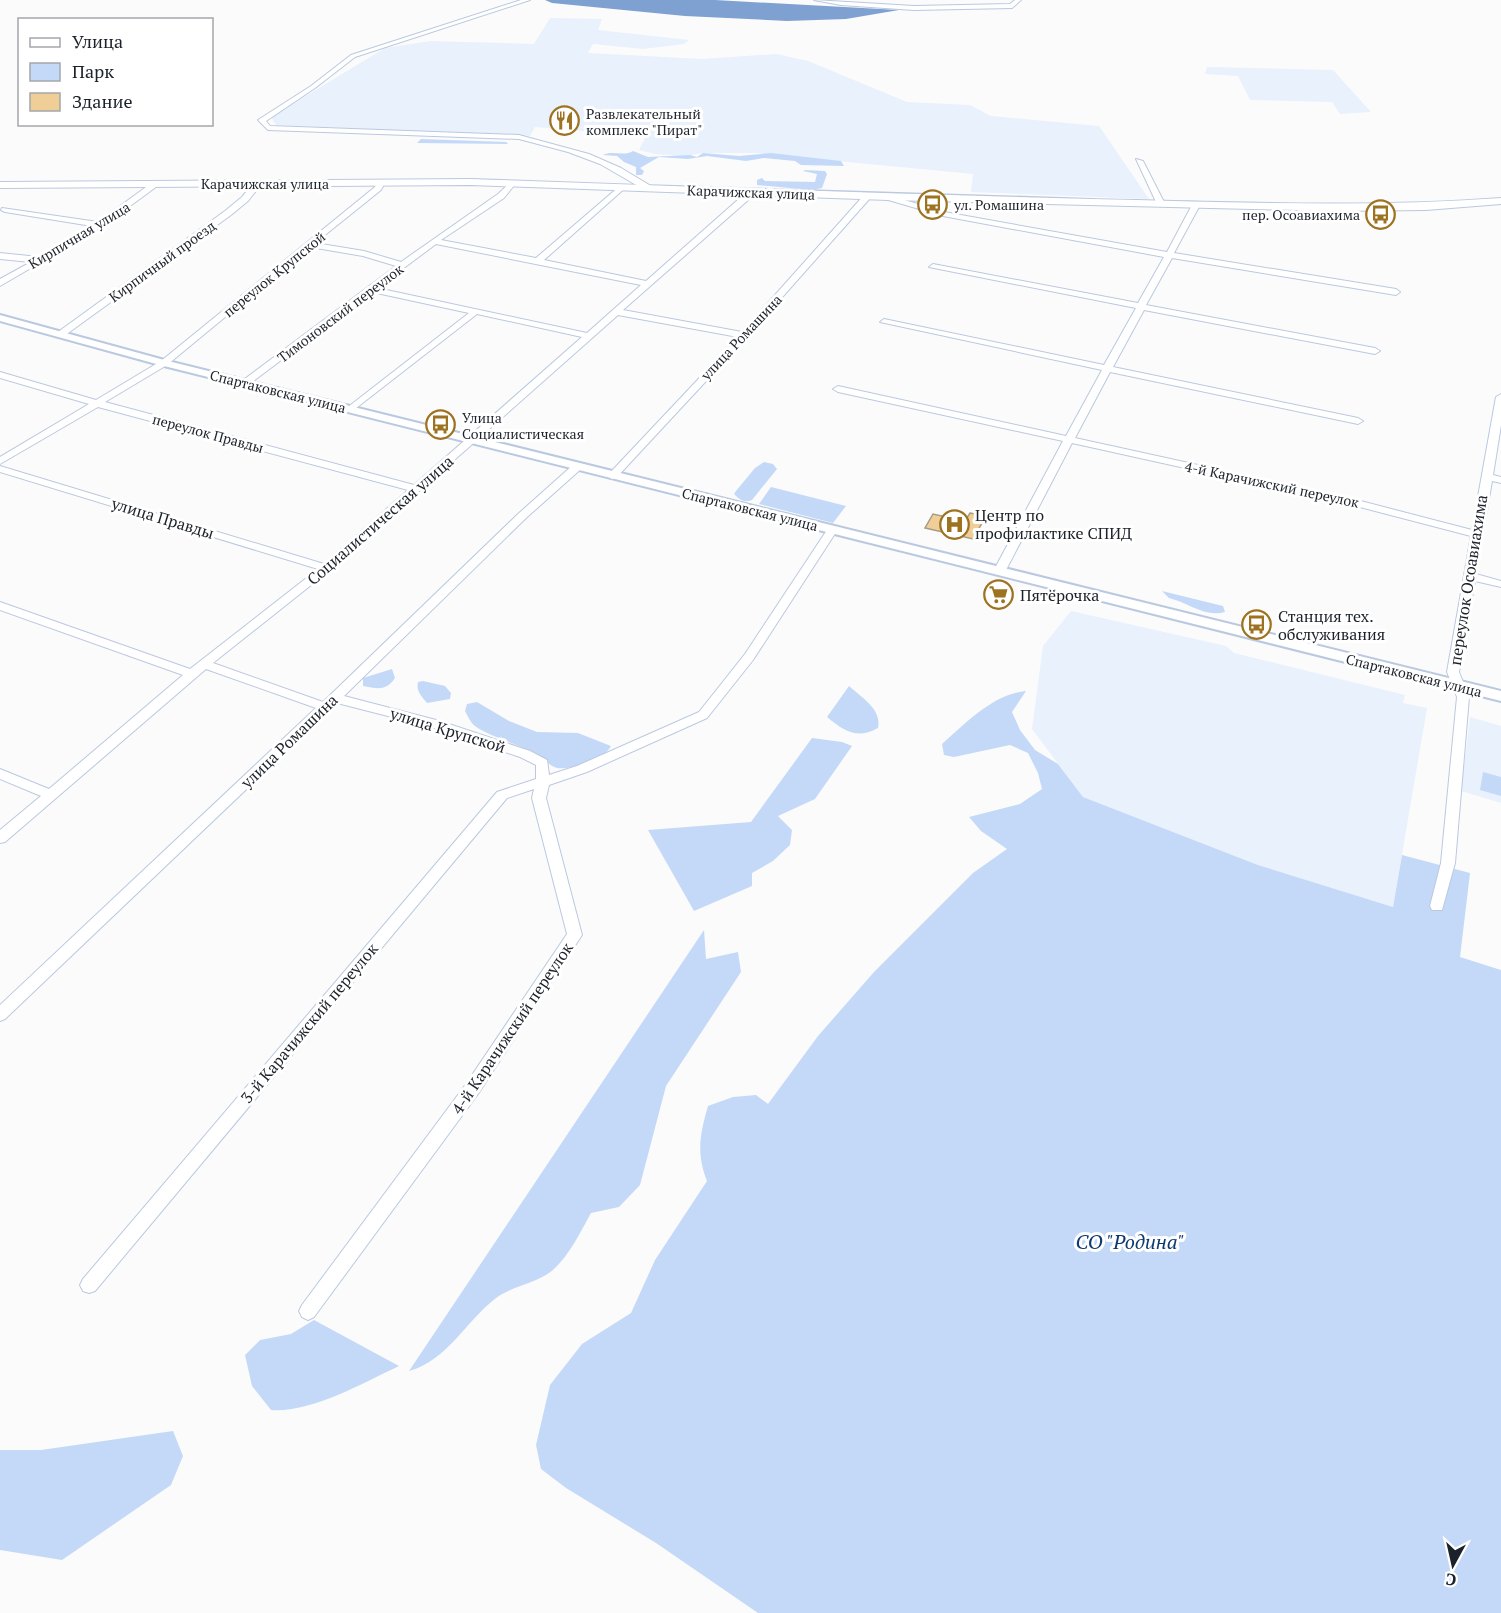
<svg xmlns="http://www.w3.org/2000/svg" width="1501" height="1613" font-family="'PT Serif',serif">
<style>
.built{fill:#e9f1fd}
.green{fill:#c4d9f8}
.water{fill:#7fa1d1}
.building{fill:#efce97;stroke:#a99b86;stroke-width:1.5}
.lines{fill:none;stroke-linecap:round;stroke-linejoin:round}
.minor-casing{stroke:#bac9df;stroke-width:2}
.tertiary-casing{stroke:#bac9df;stroke-width:4}
.secondary-casing{stroke:#bac9df;stroke-width:2}
.minor{fill:#fff;fill-rule:evenodd}
.tertiary{fill:#fff;fill-rule:evenodd}
.secondary{fill:#fff;fill-rule:evenodd}
.labels{text-anchor:middle;dominant-baseline:central;stroke-width:6;stroke-linejoin:round;paint-order:stroke}
.far-poi-label{font-size:14px;fill:#1c222a;stroke:#fff;text-anchor:start}
.far-street-label{font-size:14px;fill:#1c222a;stroke:#fff}
.poi-label{font-size:16px;fill:#1c222a;stroke:#fff;text-anchor:start}
.street-label{font-size:16px;fill:#1c222a;stroke:#fff}
.near-park-label{font-size:20px;font-style:italic;fill:#0d3972;stroke:#fff}
</style>
<rect width="100%" height="100%" fill="#fbfbfb"/>
<path class="built" d="M 550,18 L 602,19 L 598,30 L 689,40 L 684,44 L 643,49 L 593,44 L 588,53 L 702,59 L 776,54 L 808,61 L 907,102 L 970,105 L 991,116 L 1099,126 L 1149,199 L 971,192 L 973,174 L 754,153 L 702,153 L 685,156 L 655,154 L 639,150 L 646,136 L 535,127 L 530,136 L 276,125 L 271,117 L 385,48 L 431,41 L 534,44 Z
M 1207,67 L 1333,70 L 1371,112 L 1340,114 L 1332,102 L 1250,100 L 1238,76 L 1205,74 Z
M 1071,611 L 1226,646 L 1234,653 L 1405,695 L 1403,703 L 1427,708 L 1393,907 L 1258,865 L 1083,797 L 1032,729 L 1043,646 Z
M 1470,717 L 1501,726 L 1501,803 L 1461,791 Z"/>
<path class="green" d="M 421,139 L 506,142 L 508,144 L 417,143 Z
M 633,151 L 648,157 L 690,155 L 697,157 L 703,153 L 739,156 L 771,153 L 832,160 L 841,161 L 844,166 L 801,165 L 795,161 L 764,158 L 746,161 L 707,156 L 688,159 L 659,157 L 640,168 L 644,171 L 642,175 L 636,175 L 636,167 L 624,162 L 617,156 L 603,155 C 612,150 624,157 633,151 Z
M 805,170 L 825,171 L 827,174 L 822,188 L 813,190 L 757,185 L 757,180 L 762,178 L 765,181 L 815,182 L 817,174 L 803,171 Z
M 764,462 L 773,464 L 777,469 L 752,500 C 744,503 740,500 734,494 L 736,491 L 755,468 Z
M 771,487 L 846,506 L 833,523 L 759,504 Z
M 1162,591 L 1223,606 L 1225,612 C 1205,618 1187,602 1169,598 Z
M 392,669 L 395,678 C 386,691 378,689 363,686 L 363,678 Z
M 423,681 L 445,686 L 451,693 L 450,699 L 427,703 C 421,696 416,691 418,682 Z
M 849,686 C 862,698 882,709 878,728 C 857,740 844,731 827,717 Z
M 1026,691 L 1012,712 L 1020,730 L 1035,750 L 1058,764 L 1083,797 L 1258,865 L 1393,907 L 1402,855 L 1470,873 L 1460,957 L 1501,970 L 1501,1613 L 758,1613 L 656,1543 L 566,1488 L 541,1469 L 536,1445 L 550,1385 L 582,1344 L 631,1313 L 655,1260 L 707,1181 C 696,1153 700,1134 708,1106 L 733,1097 L 756,1095 L 768,1104 L 818,1036 L 874,972 L 973,873 L 1007,849 L 981,831 L 969,817 L 1020,804 L 1042,789 L 1038,773 L 1028,753 L 1010,745 L 954,757 L 944,755 L 942,744 C 966,723 993,694 1026,691 Z
M 477,702 L 509,721 L 537,732 L 578,733 L 611,746 C 604,760 573,770 557,768 C 549,766 543,757 535,753 C 520,745 486,735 475,726 C 470,722 468,716 465,711 L 467,704 Z
M 812,738 L 842,742 L 852,746 L 815,799 L 778,816 L 792,830 L 790,845 L 773,861 L 752,873 L 752,886 L 694,911 L 648,830 L 751,822 Z
M 1483,772 L 1501,777 L 1501,796 L 1480,790 Z
M 704,930 L 706,959 L 738,952 L 741,972 L 666,1086 L 640,1185 L 619,1207 L 591,1213 C 580,1233 570,1254 553,1270 C 538,1283 512,1286 496,1298 C 465,1322 448,1360 409,1371 Z
M 314,1320 L 399,1366 C 363,1383 311,1413 271,1410 L 252,1386 L 245,1355 L 260,1340 L 291,1334 Z
M 173,1431 L 183,1456 L 171,1485 L 62,1560 L 0,1550 L 0,1450 L 41,1450 Z"/>
<path class="water" d="M 545,0 L 715,0 L 899,10 L 846,19 L 787,21 L 685,16 L 552,3 Z"/>
<path class="building" d="M 970,513 L 986,516 L 973,539 L 925,528 L 933,514 L 965,521 Z"/>
<g class="lines">
<defs>
<path id="minor" d="M 521,0 L 530,0 L 355,57 L 315,88 L 266,121 L 270,126 L 519,135 L 589,154 L 621,168 L 651,186 L 651,190 L 645,190 L 600,164 L 568,152 L 519,139 L 268,130 L 258,120 L 311,86 L 351,55 Z
M 814,0 L 914,6 L 1010,4 L 1015,0 L 1021,0 L 1012,8 L 914,10 L 841,5 Z
M 1136,159 L 1143,161 L 1165,204 L 1164,206 L 1157,204 Z
M 378,180 L 385,182 L 381,190 L 315,243 L 364,251 L 401,262 L 498,194 L 512,181 L 516,183 L 504,198 L 441,240 L 536,258 L 621,185 L 625,187 L 624,189 L 544,260 L 646,281 L 749,190 L 755,190 L 755,194 L 623,310 L 742,332 L 865,194 L 872,196 L 747,337 L 616,478 L 612,479 L 607,476 L 738,337 L 618,315 L 330,570 L 213,663 L 323,702 L 518,514 L 573,465 L 581,465 L 581,469 L 526,518 L 344,696 L 440,721 L 530,751 L 547,760 L 549,775 L 577,766 L 699,712 L 745,654 L 829,527 L 837,527 L 838,529 L 753,660 L 707,718 L 587,772 L 549,785 L 546,798 L 582,935 L 478,1094 L 314,1317 L 308,1320 L 302,1317 L 299,1311 L 302,1305 L 466,1084 L 567,934 L 532,798 L 534,789 L 507,798 L 95,1291 L 89,1293 L 83,1291 L 80,1285 L 83,1279 L 497,792 L 536,779 L 536,765 L 520,757 L 431,727 L 337,703 L 5,1019 L 0,1021 L 0,1005 L 316,708 L 206,669 L 5,842 L 0,843 L 0,830 L 41,796 L 0,779 L 0,769 L 49,789 L 183,675 L 0,610 L 0,602 L 190,669 L 318,569 L 0,472 L 0,466 L 324,564 L 408,490 L 98,407 L 0,464 L 0,457 L 89,404 L 0,378 L 0,372 L 96,400 L 161,361 L 375,187 ZM 436,244 L 641,285 L 587,333 L 377,288 ZM 310,247 L 363,256 L 396,266 L 242,381 L 242,385 L 248,385 L 372,292 L 469,313 L 348,407 L 348,411 L 351,412 L 477,314 L 582,337 L 414,485 L 105,402 L 167,365 Z
M 255,181 L 262,183 L 248,201 L 231,215 L 64,336 L 58,336 L 58,332 L 225,211 L 242,197 Z
M 153,182 L 160,184 L 103,226 L 0,286 L 0,279 L 31,262 L 0,259 L 0,253 L 39,257 L 92,226 L 5,212 L 1,210 L 2,208 L 98,222 Z
M 888,195 L 944,212 L 1167,252 L 1192,205 L 1196,203 L 1200,205 L 1174,253 L 1396,289 L 1400,292 L 1396,295 L 1172,258 L 1146,305 L 1375,348 L 1380,351 L 1375,354 L 1144,310 L 1113,367 L 1358,418 L 1363,421 L 1358,424 L 1110,372 L 1075,438 L 1353,499 L 1472,530 L 1496,397 L 1501,394 L 1501,425 L 1493,475 L 1501,477 L 1501,483 L 1492,481 L 1476,574 L 1501,581 L 1501,587 L 1475,581 L 1459,672 L 1469,697 L 1455,863 L 1442,910 L 1432,910 L 1430,906 L 1441,863 L 1457,697 L 1447,672 L 1471,536 L 1352,505 L 1072,443 L 1006,570 L 1000,573 L 996,572 L 994,570 L 1063,441 L 838,392 L 833,389 L 838,386 L 1066,436 L 1102,370 L 880,322 L 884,319 L 1104,365 L 1136,308 L 929,267 L 933,264 L 1138,303 L 1164,257 L 943,216 L 885,199 L 885,195 Z"/>
<path id="tertiary" d="M 0,315 L 168,361 L 1501,691 L 1501,701 L 160,365 L 0,321 Z"/>
<path id="secondary" d="M 471,179 C 678,186 885,194 1092,199 C 1229,202 1365,208 1501,198 L 1501,204 L 1426,210 L 1337,211 L 888,200 L 471,185 L 0,188 L 0,182 Z"/>
</defs>
<use href="#minor" class="minor-casing"/>
<use href="#tertiary" class="tertiary-casing"/>
<use href="#secondary" class="secondary-casing"/>
<use href="#minor" class="minor"/>
<use href="#tertiary" class="tertiary"/>
<use href="#secondary" class="secondary"/>
</g>
<defs>
<symbol id="restaurant-ring" viewBox="-11 -11 22 22"><circle r="9.5" fill="#fff" stroke="#9d7321" stroke-width="1.5"/><path d="M-5-6h1v4h1v-4h1v4h1v-4h1v5L-1.5 .5V6h-2V.5L-5-1ZM5-6V6H3V1.5H1.5Q1.5-4 5-6Z" fill="#9d7321"/></symbol>
<symbol id="bus-ring" viewBox="-11 -11 22 22"><circle r="9.5" fill="#fff" stroke="#9d7321" stroke-width="1.5"/><path d="M-5-6H5V4H4V6H2V4H-2V6H-4V4H-5ZM-3.5-4V0h7V-4ZM-3.5 1.2v1.5H-2V1.2ZM2 1.2v1.5H3.5V1.2Z" fill="#9d7321"/></symbol>
<symbol id="hospital-ring" viewBox="-11 -11 22 22"><circle r="9.5" fill="#fff" stroke="#9d7321" stroke-width="1.5"/><path d="M-5-5h3v3.5h4V-5h3V5h-3V1.5h-4V5h-3Z" fill="#9d7321"/></symbol>
<symbol id="supermarket-ring" viewBox="-11 -11 22 22"><circle r="9.5" fill="#fff" stroke="#9d7321" stroke-width="1.5"/><path d="M-6-5.5h2.5l.6 2H6L4.5 2H-2.5L-4.4-4H-6ZM-1.5 3.2a1.3 1.3 0 1 0 .1 0ZM3 3.2a1.3 1.3 0 1 0 .1 0Z" fill="#9d7321"/></symbol>
</defs>
<g fill-rule="evenodd">
<use href="#restaurant-ring" x="548" y="104" width="33" height="33"/>
<use href="#bus-ring" x="916" y="188" width="33" height="33"/>
<use href="#bus-ring" x="1364" y="198" width="33" height="33"/>
<use href="#bus-ring" x="424" y="408" width="33" height="33"/>
<use href="#hospital-ring" x="938" y="508" width="33" height="33"/>
<use href="#supermarket-ring" x="982" y="578" width="33" height="33"/>
<use href="#bus-ring" x="1240" y="608" width="33" height="33"/>
</g>
<g class="labels">
<g class="far-poi-label">
<text x="586" y="113">Развлекательный<tspan x="586" dy="16">комплекс "Пират"</tspan></text>
<text x="954" y="204">ул. Ромашина</text>
<text x="1360" y="214" text-anchor="end">пер. Осоавиахима</text>
<text x="462" y="417">Улица<tspan x="462" dy="16">Социалистическая</tspan></text>
</g>
<g class="far-street-label">
<text x="265" y="183">Карачижская улица</text>
<text transform="translate(751 192) rotate(2)">Карачижская улица</text>
<text transform="translate(79 235) rotate(-31)">Кирпичная улица</text>
<text transform="translate(162 261) rotate(-36)">Кирпичный проезд</text>
<text transform="translate(274 274) rotate(-39)">переулок Крупской</text>
<text transform="translate(340 313) rotate(-37)">Тимоновский переулок</text>
<text transform="translate(741 337) rotate(-47)">улица Ромашина</text>
<text transform="translate(278 391) rotate(14)">Спартаковская улица</text>
<text transform="translate(208 433) rotate(15)">переулок Правды</text>
<text transform="translate(1272 484) rotate(12)">4-й Карачижский переулок</text>
<text transform="translate(750 509) rotate(14)">Спартаковская улица</text>
<text transform="translate(1414 675) rotate(14)">Спартаковская улица</text>
</g>
<g class="poi-label">
<text x="975" y="515">Центр по<tspan x="975" dy="18">профилактике СПИД</tspan></text>
<text x="1020" y="595">Пятёрочка</text>
<text x="1278" y="616">Станция тех.<tspan x="1278" dy="18">обслуживания</tspan></text>
</g>
<g class="street-label">
<text transform="translate(163 518) rotate(17)">улица Правды</text>
<text transform="translate(380 520) rotate(-41)">Социалистическая улица</text>
<text transform="translate(1468 580) rotate(-81)">переулок Осоавиахима</text>
<text transform="translate(448 730) rotate(17)">улица Крупской</text>
<text transform="translate(289 741) rotate(-44)">улица Ромашина</text>
<text transform="translate(309 1023) rotate(-50)">3-й Карачижский переулок</text>
<text transform="translate(512 1028) rotate(-56)">4-й Карачижский переулок</text>
</g>
<g class="near-park-label">
<text x="1130" y="1241">СО "Родина"</text>
</g>
</g>
<rect x="18" y="18" width="195" height="108" fill="#ffffff" stroke="#a4a7aa" stroke-width="1.5"/>
<rect x="30" y="38" width="30" height="9" fill="#ffffff" stroke="#a4a7aa" stroke-width="1.5"/>
<text x="72" y="48" font-size="18" fill="#1c222a">Улица</text>
<rect x="30" y="63" width="30" height="18" fill="#c4d9f8" stroke="#a4a7aa" stroke-width="1.5"/>
<text x="72" y="78" font-size="18" fill="#1c222a">Парк</text>
<rect x="30" y="93" width="30" height="18" fill="#efce97" stroke="#a4a7aa" stroke-width="1.5"/>
<text x="72" y="108" font-size="18" fill="#1c222a">Здание</text>
<g transform="translate(1453 1565) rotate(188)" stroke="#ffffff" stroke-width="4.5" paint-order="stroke">
<path d="M0-4.5L10 22L0 15L-10 22Z" fill="#1c222a"/>
<text y="-9" font-size="16" font-weight="bold" text-anchor="middle" fill="#1c222a">С</text>
</g>
</svg>
